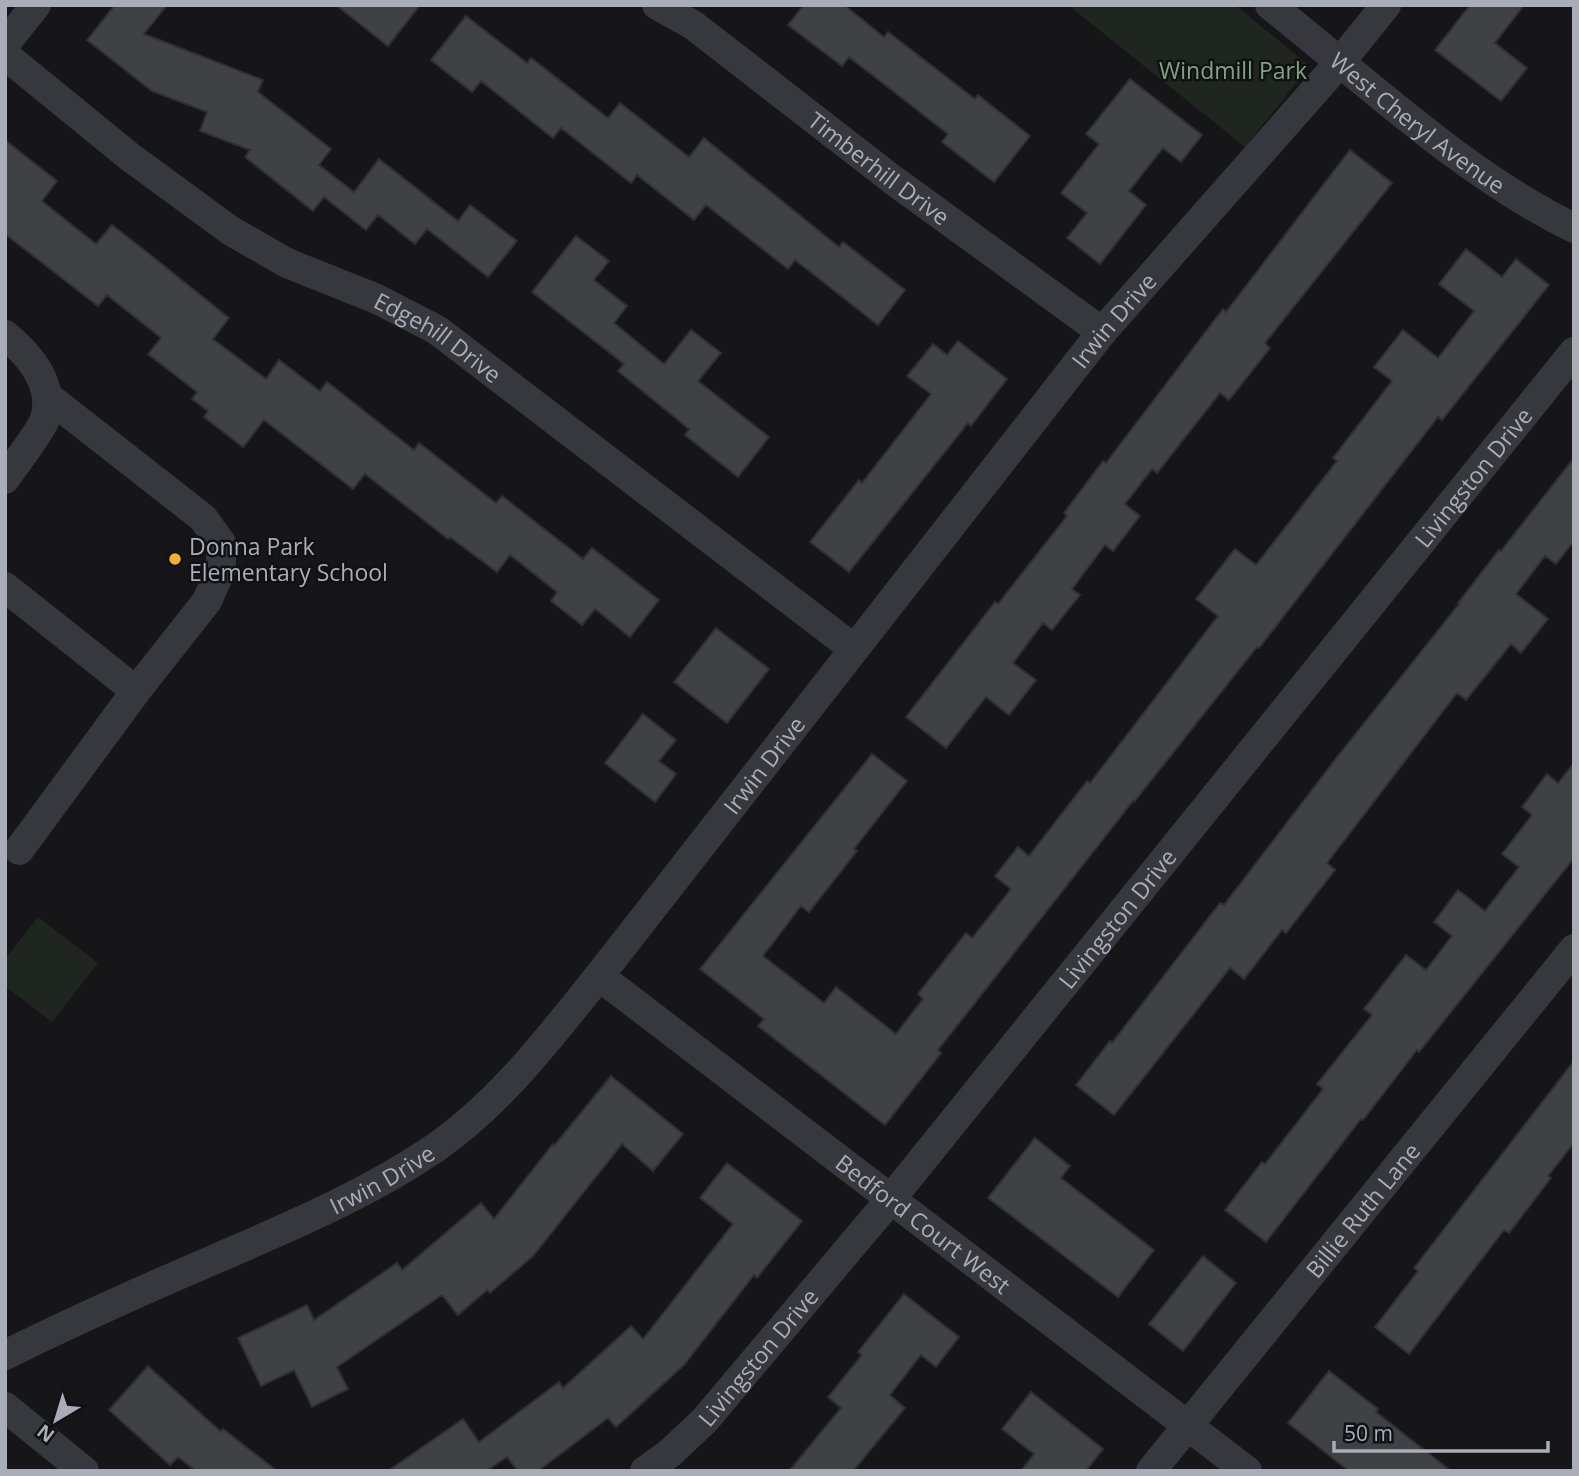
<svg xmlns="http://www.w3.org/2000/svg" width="1579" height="1476" font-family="'Open Sans',sans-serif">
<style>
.green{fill:#1e261f}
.building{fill:#404145;stroke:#303034;stroke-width:2}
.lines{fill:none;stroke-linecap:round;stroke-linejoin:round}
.minor{stroke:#37383d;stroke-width:30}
.poi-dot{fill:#f2b134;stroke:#111113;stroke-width:2.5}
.labels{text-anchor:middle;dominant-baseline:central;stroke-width:5;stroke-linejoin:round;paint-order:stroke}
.park-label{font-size:23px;fill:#7fa381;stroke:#111113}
.street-label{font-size:23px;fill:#a8adb8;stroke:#111113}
.poi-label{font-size:23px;fill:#a8adb8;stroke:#111113;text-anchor:start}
</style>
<rect width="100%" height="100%" fill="#161618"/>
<path class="green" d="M 1068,5 L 1235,5 L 1310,66 L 1245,147 Z
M 38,917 L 98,963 L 52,1022 L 5,986 L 5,959 Z"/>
<path class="building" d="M 115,5 L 167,5 L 144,34 L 263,80 L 258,92 L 331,149 L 319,165 L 354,192 L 379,159 L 458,221 L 470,205 L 517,241 L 488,277 L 427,229 L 415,244 L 378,215 L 366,230 L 324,197 L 313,211 L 245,157 L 250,150 L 200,131 L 207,112 L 152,91 L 87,40 Z
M 336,5 L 420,5 L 388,46 Z
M 804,5 L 844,5 L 884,37 L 888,32 L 975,99 L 978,95 L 1030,136 L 994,182 L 942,142 L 948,134 L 849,57 L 842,66 L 788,25 Z
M 1470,5 L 1524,5 L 1495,43 L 1527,68 L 1501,101 L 1435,50 Z
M 466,16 L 527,63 L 531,58 L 608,118 L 620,103 L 689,157 L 704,138 L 839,247 L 843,242 L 905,290 L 878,325 L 795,260 L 788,269 L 706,205 L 694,220 L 637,175 L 631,183 L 561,128 L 553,138 L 481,81 L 472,92 L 431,60 Z
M 1130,79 L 1202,135 L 1181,162 L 1163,148 L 1129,191 L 1146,205 L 1100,264 L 1067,238 L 1087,213 L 1061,193 L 1099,144 L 1086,134 Z
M 5,140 L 57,181 L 42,201 L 96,244 L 112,225 L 143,249 L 229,318 L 213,339 L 266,379 L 279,360 L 320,391 L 327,382 L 414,450 L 419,443 L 496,503 L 502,496 L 583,559 L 592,548 L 659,600 L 630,637 L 595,609 L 582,625 L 551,601 L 557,592 L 510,555 L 497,572 L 450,537 L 448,539 L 365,474 L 353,489 L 264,420 L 243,447 L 204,417 L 208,411 L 192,399 L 197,392 L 148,354 L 161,338 L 107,295 L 98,306 L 5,234 Z
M 1350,150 L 1392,183 L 1265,343 L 1270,348 L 1229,400 L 1220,393 L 1157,473 L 1152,469 L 1125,504 L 1140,516 L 1113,551 L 1105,545 L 1072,589 L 1080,595 L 1052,630 L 1043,623 L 1013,663 L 1036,680 L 1009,715 L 986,697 L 946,748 L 906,717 L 995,602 L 998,604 L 1067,516 L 1064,513 L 1103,461 L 1106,463 L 1223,309 L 1226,312 Z
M 576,236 L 609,261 L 594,280 L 627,306 L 614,323 L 664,364 L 691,330 L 721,353 L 698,381 L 769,437 L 738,477 L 685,435 L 689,429 L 618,371 L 624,364 L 532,292 Z
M 1466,249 L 1502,277 L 1516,259 L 1549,285 L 1442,420 L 1438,417 L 1259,648 L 1257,647 L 1134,802 L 1133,801 L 938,1050 L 941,1053 L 885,1125 L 758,1026 L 764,1019 L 700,969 L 872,754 L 907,781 L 854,849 L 857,851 L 809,912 L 801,906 L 763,956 L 824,1003 L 836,987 L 896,1034 L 923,999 L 918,994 L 966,933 L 972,938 L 1011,889 L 995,876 L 1018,847 L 1029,856 L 1087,781 L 1090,783 L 1218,616 L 1196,599 L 1235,549 L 1256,565 L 1337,461 L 1333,458 L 1392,381 L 1374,367 L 1403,330 L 1438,358 L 1474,311 L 1439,284 Z
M 958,341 L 1007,379 L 971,426 L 968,423 L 849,572 L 810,542 L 859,480 L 862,483 L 931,394 L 907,376 L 933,344 L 947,355 Z
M 1574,458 L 1574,541 L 1556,564 L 1545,556 L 1516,594 L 1548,619 L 1521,653 L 1511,644 L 1466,700 L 1457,693 L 1327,863 L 1335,870 L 1286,933 L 1282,930 L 1244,979 L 1230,968 L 1114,1115 L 1076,1085 L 1110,1041 L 1112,1043 L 1220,903 L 1224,905 L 1334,761 L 1459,604 L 1458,603 L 1499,550 L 1501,551 Z
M 716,628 L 769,669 L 727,723 L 674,682 Z
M 643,714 L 676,740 L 659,761 L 676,774 L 655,802 L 605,763 Z
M 1574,763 L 1574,858 L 1419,1052 L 1417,1050 L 1363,1120 L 1361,1119 L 1266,1242 L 1225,1210 L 1262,1162 L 1265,1164 L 1323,1089 L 1317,1084 L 1372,1015 L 1364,1009 L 1406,955 L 1426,970 L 1452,936 L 1434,922 L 1458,890 L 1485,911 L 1519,867 L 1502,854 L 1532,815 L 1522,807 L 1547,774 L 1558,783 Z
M 1574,1061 L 1574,1143 L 1548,1176 L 1551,1178 L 1509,1233 L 1504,1230 L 1409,1354 L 1375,1327 L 1418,1271 L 1414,1268 Z
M 611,1076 L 683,1134 L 653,1171 L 622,1144 L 533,1256 L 490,1293 L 487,1290 L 458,1315 L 442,1295 L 337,1367 L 348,1389 L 312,1407 L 294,1370 L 261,1386 L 238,1338 L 307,1305 L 314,1320 L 397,1263 L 402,1270 L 481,1203 L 494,1219 L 553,1144 L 554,1146 Z
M 1035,1138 L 1070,1166 L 1061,1178 L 1154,1250 L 1118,1297 L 988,1198 Z
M 727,1163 L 802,1221 L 757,1278 L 754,1275 L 684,1365 L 616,1427 L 608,1418 L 538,1471 L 518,1471 L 507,1457 L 486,1471 L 388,1471 L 463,1419 L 479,1442 L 559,1382 L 563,1388 L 631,1326 L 643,1339 L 733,1224 L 700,1198 Z
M 1203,1256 L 1236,1283 L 1183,1351 L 1149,1324 Z
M 904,1294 L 959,1337 L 936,1367 L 921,1355 L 890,1395 L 905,1408 L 853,1471 L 789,1471 L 841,1408 L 828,1397 L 862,1355 L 858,1352 Z
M 148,1366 L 221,1432 L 223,1429 L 277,1471 L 196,1471 L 178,1457 L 170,1465 L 109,1410 Z
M 1329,1371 L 1378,1409 L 1376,1412 L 1451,1471 L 1349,1471 L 1288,1423 Z
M 1031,1392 L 1103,1449 L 1086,1471 L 1021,1471 L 1034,1454 L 1002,1429 Z"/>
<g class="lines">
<g class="minor">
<path id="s1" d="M 657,5 L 693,25 L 893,180 L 1102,332"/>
<path id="s2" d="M 1270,5 C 1366,81 1465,175 1574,228"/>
<path d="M 5,44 L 36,5"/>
<path id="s3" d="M 5,55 L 130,157 L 231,231 L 287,263 L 377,299 L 437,330 L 854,649"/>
<path d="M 5,335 C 30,355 55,385 45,419 C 40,433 14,465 5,479"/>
<path d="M 5,587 L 136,691"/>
<path d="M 19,850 L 136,691 L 207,601 L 221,569 L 221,543 L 203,518 L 47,396"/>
<path id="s4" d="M 599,976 L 1247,1471"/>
<path id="s5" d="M 5,1355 C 74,1321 143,1290 213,1260 C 289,1227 366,1195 435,1148 C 501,1102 549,1038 599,976 L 1102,332 L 1341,61 L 1386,5"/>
<path d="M 5,1407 L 84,1471"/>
<path id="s6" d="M 645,1471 L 670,1453 L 705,1420 L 890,1200 L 1574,352"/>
<path id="s7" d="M 1151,1471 L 1574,949"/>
</g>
</g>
<circle class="poi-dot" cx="175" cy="559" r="7"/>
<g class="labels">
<g class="park-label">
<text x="1233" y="70">Windmill Park</text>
</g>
<g class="street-label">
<text stroke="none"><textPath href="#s2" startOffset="189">West Cheryl Avenue</textPath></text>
<text stroke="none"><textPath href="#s1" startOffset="276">Timberhill Drive</textPath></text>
<text stroke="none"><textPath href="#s5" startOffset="1550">Irwin Drive</textPath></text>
<text stroke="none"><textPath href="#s3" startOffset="520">Edgehill Drive</textPath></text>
<text stroke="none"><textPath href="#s6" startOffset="1295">Livingston Drive</textPath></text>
<text stroke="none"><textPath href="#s5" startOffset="984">Irwin Drive</textPath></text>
<text stroke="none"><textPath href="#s6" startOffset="728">Livingston Drive</textPath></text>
<text stroke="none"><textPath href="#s5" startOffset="416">Irwin Drive</textPath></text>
<text stroke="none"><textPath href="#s7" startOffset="336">Billie Ruth Lane</textPath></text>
<text stroke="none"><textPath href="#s4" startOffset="408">Bedford Court West</textPath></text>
<text stroke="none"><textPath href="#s6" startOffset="161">Livingston Drive</textPath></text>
</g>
<g class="poi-label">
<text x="189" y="546">Donna Park<tspan x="189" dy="26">Elementary School</tspan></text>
</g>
</g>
<rect width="1579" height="1476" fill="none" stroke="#a8adb8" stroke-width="14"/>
<g transform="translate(56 1420) rotate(218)" stroke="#111113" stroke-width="5" paint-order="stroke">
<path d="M0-5L12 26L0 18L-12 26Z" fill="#a8adb8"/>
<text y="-10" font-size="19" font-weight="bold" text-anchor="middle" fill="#a8adb8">N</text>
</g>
<path d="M1334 1441v10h214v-10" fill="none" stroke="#a8adb8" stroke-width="3.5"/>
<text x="1344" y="1441" font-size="21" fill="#a8adb8" stroke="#111113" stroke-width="5" paint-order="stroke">50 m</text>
</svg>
